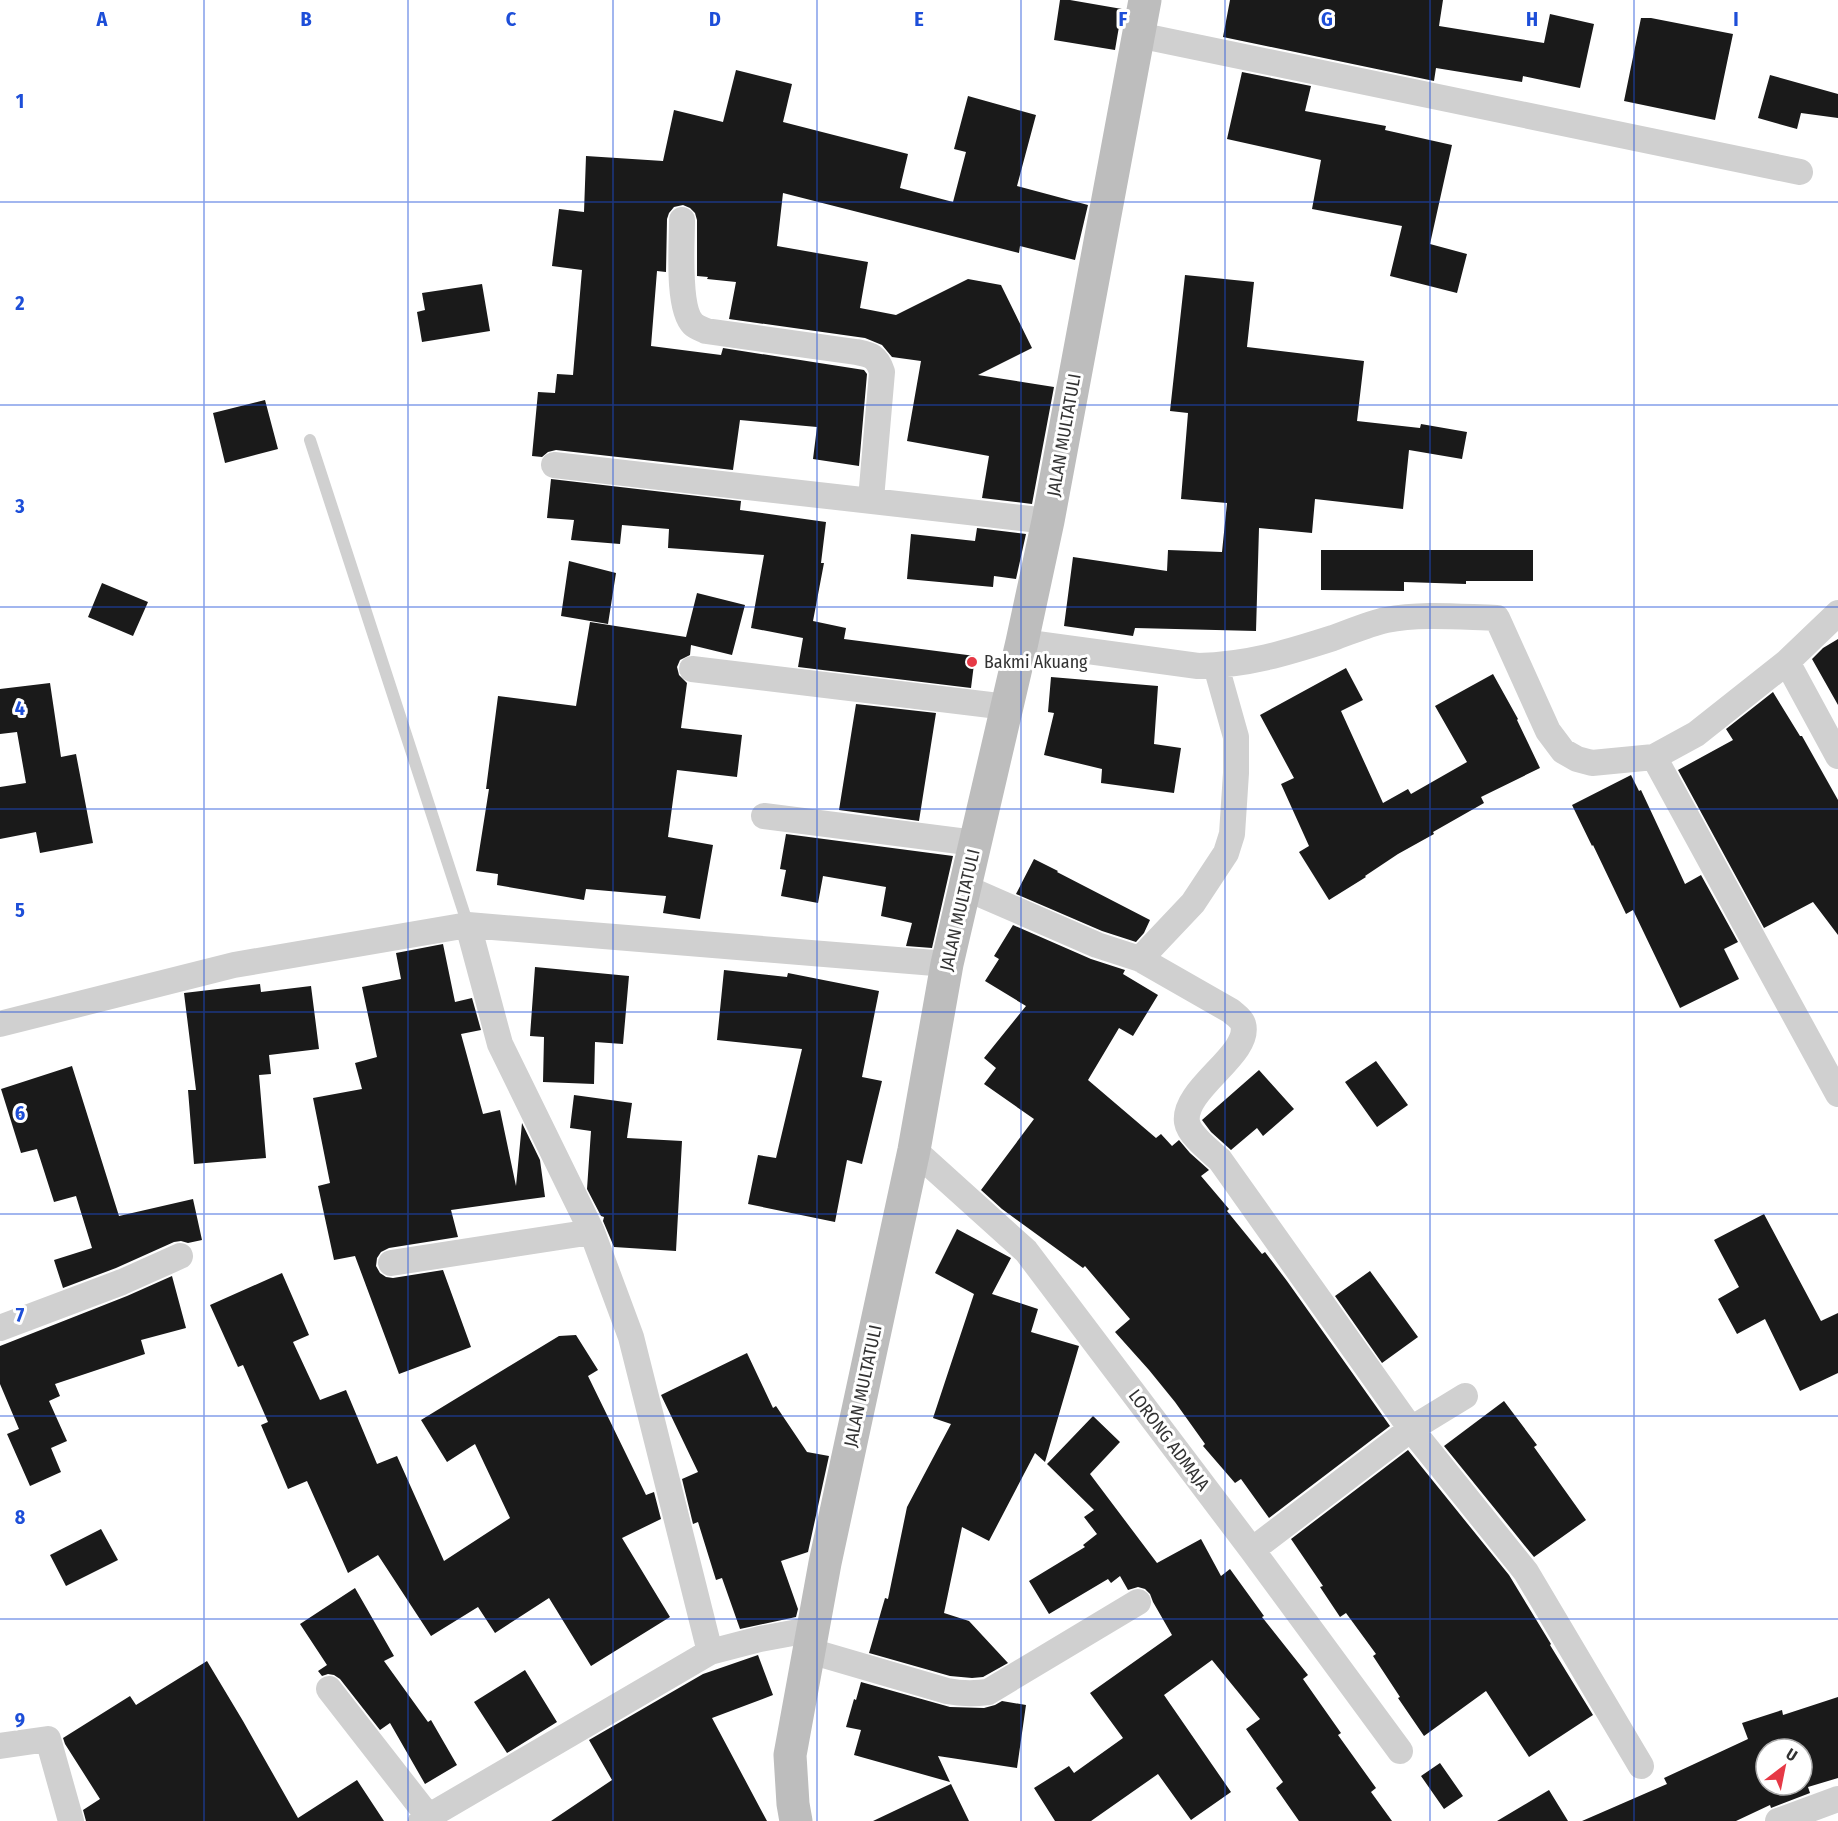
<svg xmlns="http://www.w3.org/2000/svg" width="1838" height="1821" font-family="'Fira Sans Condensed',sans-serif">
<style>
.building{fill:#1a1a1a;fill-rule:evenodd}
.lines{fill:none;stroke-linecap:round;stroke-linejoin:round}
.service{stroke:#d0d0d0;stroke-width:12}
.minor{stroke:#d0d0d0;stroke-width:26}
.secondary{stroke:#bdbdbd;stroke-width:33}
.grid{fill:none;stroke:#1d4ed8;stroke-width:1.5;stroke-opacity:0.55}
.poi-dot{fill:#e63946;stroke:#fff;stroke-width:2}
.labels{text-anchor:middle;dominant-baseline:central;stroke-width:6;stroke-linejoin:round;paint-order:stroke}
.street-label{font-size:18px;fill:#333;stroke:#fff}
.poi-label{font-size:18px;fill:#333;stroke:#fff;text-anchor:start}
.grid-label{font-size:20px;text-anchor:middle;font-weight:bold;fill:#1d4ed8;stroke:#fff;stroke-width:6;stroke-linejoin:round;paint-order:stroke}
</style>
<rect width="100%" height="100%" fill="#fff"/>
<path class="building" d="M 1060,0 L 1070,0 L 1122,9 L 1115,50 L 1054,40 Z
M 1230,0 L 1443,0 L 1439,26 L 1544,43 L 1550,14 L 1594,24 L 1580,88 L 1523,76 L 1522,82 L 1436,68 L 1434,81 L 1223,37 Z
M 1641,18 L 1651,18 L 1733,34 L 1715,120 L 1624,101 Z
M 736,70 L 792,84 L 783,122 L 908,154 L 900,188 L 953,202 L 966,152 L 954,149 L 968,96 L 1036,115 L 1017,186 L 1088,205 L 1075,260 L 1020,246 L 1019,253 L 783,193 L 777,246 L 868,262 L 860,308 L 896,315 L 968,279 L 1001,285 L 1032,348 L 978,375 L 1054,387 L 1032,504 L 982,498 L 989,456 L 907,441 L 921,361 L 892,357 L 882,345 L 865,338 L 729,319 L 736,282 L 707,279 L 708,277 L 697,276 L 697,220 L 695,213 L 690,208 L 683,205 L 674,207 L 669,213 L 667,219 L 666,272 L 657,271 L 651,346 L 721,355 L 723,348 L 864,370 L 867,374 L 859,466 L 813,459 L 817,427 L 740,420 L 733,470 L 556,450 L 548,452 L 542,457 L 532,456 L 538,392 L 555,393 L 557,374 L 573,375 L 582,270 L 552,266 L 559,209 L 584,212 L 586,156 L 663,161 L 674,110 L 723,122 Z
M 1242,72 L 1311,86 L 1305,111 L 1386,126 L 1385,130 L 1452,145 L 1430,244 L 1467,254 L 1457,293 L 1390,276 L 1402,226 L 1312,209 L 1321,160 L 1227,139 Z
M 1770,75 L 1838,94 L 1838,118 L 1801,113 L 1797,129 L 1758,118 Z
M 1185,275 L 1254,282 L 1247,347 L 1364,361 L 1357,421 L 1420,428 L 1421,424 L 1467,432 L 1462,459 L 1409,450 L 1403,509 L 1315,499 L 1312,533 L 1259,528 L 1256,631 L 1135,628 L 1133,636 L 1064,626 L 1073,557 L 1167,571 L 1168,550 L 1222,552 L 1227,503 L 1181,499 L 1188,413 L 1170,411 Z
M 482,284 L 490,331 L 422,342 L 417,312 L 425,310 L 422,293 Z
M 265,400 L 278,449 L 225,463 L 213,413 Z
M 551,479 L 741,501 L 740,510 L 826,522 L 821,563 L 824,563 L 813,621 L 846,628 L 844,639 L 975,656 L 971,688 L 798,667 L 803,638 L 751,628 L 764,555 L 668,548 L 669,529 L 622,525 L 620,544 L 571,540 L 574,520 L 547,518 Z
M 977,528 L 1026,534 L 1016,579 L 994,576 L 993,587 L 907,579 L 911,534 L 975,541 Z
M 1321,550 L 1533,550 L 1533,581 L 1466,581 L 1466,584 L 1404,582 L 1404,591 L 1321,590 Z
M 569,561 L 616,573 L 608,624 L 561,616 Z
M 102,583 L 148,602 L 133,636 L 88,617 Z
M 697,593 L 745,605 L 732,655 L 691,645 L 690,655 L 680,660 L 677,667 L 679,675 L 687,683 L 681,728 L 742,735 L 737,777 L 677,770 L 668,837 L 713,845 L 700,919 L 663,913 L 666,896 L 586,889 L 584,900 L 497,885 L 498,874 L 476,871 L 489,789 L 486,789 L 498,696 L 576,706 L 590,622 L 686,637 Z
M 1838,639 L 1838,705 L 1812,659 L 1823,648 Z
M 1346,668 L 1363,700 L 1341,711 L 1383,803 L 1408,789 L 1411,794 L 1467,762 L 1435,706 L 1493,674 L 1518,719 L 1517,720 L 1540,768 L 1481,797 L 1484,803 L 1433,832 L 1434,834 L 1398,854 L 1365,876 L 1366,877 L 1329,900 L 1299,852 L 1309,846 L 1281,784 L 1294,778 L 1260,715 Z
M 1051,677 L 1158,686 L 1154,744 L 1181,748 L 1174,793 L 1101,783 L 1102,769 L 1044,755 L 1054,713 L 1048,712 Z
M 50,683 L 61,757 L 76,754 L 93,843 L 40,853 L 36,832 L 0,839 L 0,787 L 26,783 L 17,732 L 0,734 L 0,689 Z
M 1773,692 L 1800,736 L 1802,736 L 1838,800 L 1838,935 L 1813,902 L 1764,928 L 1678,770 L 1733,740 L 1726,729 Z
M 856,704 L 936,713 L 919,821 L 839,810 Z
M 1631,775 L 1639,791 L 1641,790 L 1685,884 L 1701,875 L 1738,942 L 1724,949 L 1739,979 L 1680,1008 L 1633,910 L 1626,914 L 1593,845 L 1592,846 L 1572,805 Z
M 786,834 L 953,856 L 932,948 L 906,946 L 912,923 L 881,916 L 886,887 L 823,876 L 818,903 L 781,896 L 786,870 L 780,869 Z
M 1034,859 L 1058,871 L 1057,872 L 1150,920 L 1144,933 L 1136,942 L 1102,931 L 1016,894 Z
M 1013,925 L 1091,959 L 1125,970 L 1123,974 L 1158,995 L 1133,1036 L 1119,1028 L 1088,1080 L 1156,1138 L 1161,1134 L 1172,1146 L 1179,1140 L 1190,1153 L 1209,1170 L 1201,1176 L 1229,1209 L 1227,1211 L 1262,1254 L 1265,1252 L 1287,1281 L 1390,1426 L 1269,1518 L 1241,1479 L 1235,1483 L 1203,1446 L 1205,1444 L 1175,1402 L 1149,1370 L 1115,1332 L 1130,1319 L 1085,1266 L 1083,1268 L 1002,1209 L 981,1190 L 1034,1119 L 984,1084 L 996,1068 L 984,1058 L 1026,1006 L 985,981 L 999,959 L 994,956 Z
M 443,944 L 455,1002 L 472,998 L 481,1030 L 461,1034 L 483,1114 L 500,1110 L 516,1186 L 522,1123 L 540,1160 L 545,1197 L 451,1210 L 458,1237 L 389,1248 L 381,1252 L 377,1258 L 376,1266 L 380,1273 L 386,1277 L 393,1278 L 443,1270 L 471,1347 L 399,1374 L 355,1256 L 334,1260 L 318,1186 L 330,1183 L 313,1098 L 362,1089 L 355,1063 L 377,1057 L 362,987 L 401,979 L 396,953 Z
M 535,967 L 629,976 L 623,1044 L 595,1042 L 594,1084 L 543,1082 L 544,1037 L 530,1036 Z
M 724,970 L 787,977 L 788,973 L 879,991 L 862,1077 L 882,1081 L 862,1164 L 847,1160 L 835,1222 L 748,1204 L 758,1155 L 776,1158 L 802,1049 L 717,1040 Z
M 260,984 L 261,992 L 311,986 L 319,1049 L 269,1055 L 271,1074 L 259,1075 L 266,1158 L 194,1164 L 188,1090 L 196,1090 L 184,993 Z
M 1376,1061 L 1408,1105 L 1377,1127 L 1345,1082 Z
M 72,1066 L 119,1216 L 193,1199 L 202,1240 L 188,1243 L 181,1241 L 174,1242 L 116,1268 L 63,1288 L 54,1260 L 92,1248 L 76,1196 L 54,1202 L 37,1149 L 21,1153 L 1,1089 Z
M 1259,1070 L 1294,1109 L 1263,1136 L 1257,1128 L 1231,1150 L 1211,1132 L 1202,1120 Z
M 574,1095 L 632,1103 L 627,1138 L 682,1141 L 676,1251 L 614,1247 L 603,1221 L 604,1217 L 601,1216 L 587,1189 L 591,1131 L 570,1128 Z
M 1764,1214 L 1821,1321 L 1838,1313 L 1838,1373 L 1800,1391 L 1765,1319 L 1737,1334 L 1718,1299 L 1739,1287 L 1714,1240 Z
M 957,1229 L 1011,1258 L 992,1294 L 1038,1309 L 1031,1332 L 1079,1346 L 1045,1462 L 1035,1453 L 989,1541 L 962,1527 L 944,1613 L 969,1621 L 1008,1663 L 983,1677 L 972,1678 L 950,1676 L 869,1653 L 885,1598 L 888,1599 L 907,1507 L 951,1424 L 933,1418 L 974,1294 L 935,1273 Z
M 1370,1271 L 1418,1337 L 1382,1363 L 1335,1296 Z
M 282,1273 L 309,1335 L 293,1342 L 320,1400 L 346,1390 L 377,1464 L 397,1456 L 444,1561 L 510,1518 L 475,1444 L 447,1462 L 421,1420 L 559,1336 L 576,1335 L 598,1370 L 588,1376 L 646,1495 L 654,1492 L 661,1519 L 622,1538 L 670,1617 L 591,1666 L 549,1598 L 495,1633 L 478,1607 L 431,1636 L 378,1555 L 348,1573 L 307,1481 L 288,1489 L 261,1425 L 268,1422 L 243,1365 L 238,1367 L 210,1305 Z
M 172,1276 L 186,1328 L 141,1340 L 145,1354 L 55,1384 L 60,1396 L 49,1401 L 67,1441 L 51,1448 L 61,1472 L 30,1486 L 7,1434 L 19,1429 L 0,1384 L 0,1346 L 127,1296 Z
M 747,1353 L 773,1408 L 776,1406 L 807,1452 L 829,1456 L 808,1552 L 781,1561 L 798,1609 L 796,1617 L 740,1629 L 722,1578 L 716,1580 L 698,1522 L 693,1524 L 682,1479 L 698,1472 L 661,1395 Z
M 1504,1401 L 1537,1445 L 1534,1447 L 1586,1520 L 1534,1557 L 1444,1446 Z
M 1093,1416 L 1120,1442 L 1090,1474 L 1157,1563 L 1201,1539 L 1221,1576 L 1230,1569 L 1264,1616 L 1262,1617 L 1308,1675 L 1303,1679 L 1341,1733 L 1338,1735 L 1376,1788 L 1371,1792 L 1392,1821 L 1299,1821 L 1276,1788 L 1283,1782 L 1246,1729 L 1260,1719 L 1212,1660 L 1164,1695 L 1231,1792 L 1191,1820 L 1158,1774 L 1091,1821 L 1055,1821 L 1034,1788 L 1069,1766 L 1074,1773 L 1123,1738 L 1090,1693 L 1172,1635 L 1153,1602 L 1150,1594 L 1145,1589 L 1138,1587 L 1128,1590 L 1120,1576 L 1111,1583 L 1108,1579 L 1049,1614 L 1029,1581 L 1085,1547 L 1083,1545 L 1097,1534 L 1084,1517 L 1094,1510 L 1047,1464 Z
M 1408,1450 L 1509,1575 L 1551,1644 L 1550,1645 L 1593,1715 L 1529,1757 L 1486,1691 L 1424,1736 L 1398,1698 L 1400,1697 L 1373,1656 L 1376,1654 L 1346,1613 L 1340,1617 L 1320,1587 L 1323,1586 L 1291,1539 Z
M 101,1529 L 118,1560 L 66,1586 L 50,1555 Z
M 355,1588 L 394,1656 L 384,1661 L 428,1722 L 431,1720 L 457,1765 L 425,1784 L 390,1723 L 380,1730 L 340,1679 L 334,1675 L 328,1674 L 322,1676 L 318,1671 L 327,1665 L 300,1624 Z
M 758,1655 L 773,1695 L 712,1718 L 767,1821 L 551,1821 L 612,1780 L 589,1740 L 703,1674 Z
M 207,1661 L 243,1721 L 298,1818 L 357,1780 L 384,1821 L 86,1821 L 83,1810 L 100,1799 L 65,1744 L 63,1738 L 130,1696 L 136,1705 Z
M 525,1670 L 557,1722 L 507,1753 L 474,1702 Z
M 861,1682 L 950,1707 L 984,1708 L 995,1705 L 1002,1701 L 1026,1705 L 1017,1768 L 938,1756 L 950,1782 L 854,1755 L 861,1730 L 846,1727 L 854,1699 L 856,1700 Z
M 1838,1697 L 1838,1778 L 1808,1787 L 1810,1793 L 1771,1808 L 1770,1805 L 1736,1821 L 1582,1821 L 1667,1784 L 1664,1778 L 1748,1739 L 1742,1723 L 1782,1710 L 1783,1715 ZM 1766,1749 L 1802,1749 L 1802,1785 L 1766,1785 Z
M 1440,1763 L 1463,1796 L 1444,1809 L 1421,1776 Z
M 951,1784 L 969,1821 L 873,1821 Z
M 1549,1790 L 1568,1821 L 1497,1821 Z"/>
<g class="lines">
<path class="service" d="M 310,440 L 468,925"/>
<path class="minor" d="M 1138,35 L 1800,172
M 682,220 C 682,243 677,308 693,324 C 696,327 702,329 706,331 L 856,352 C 871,355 877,356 882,372 L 871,499
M 554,465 L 1048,521
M 1022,642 L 1198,666 C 1248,665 1286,653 1333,638 C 1350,632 1368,624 1386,620 C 1422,613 1460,617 1497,618 L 1548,731 L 1563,751 L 1577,759 L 1592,763 L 1654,757 L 1696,734 L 1787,662 L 1838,613
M 1787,662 L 1838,756
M 692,669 L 1007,707
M 1654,757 L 1838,1094
M 764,816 L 975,843
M 966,888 L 1097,945 L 1140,959 L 1231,1011 C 1235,1015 1241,1018 1243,1024 C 1252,1054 1182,1089 1187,1122 C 1189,1135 1210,1151 1220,1160 L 1411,1429 L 1526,1572 L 1641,1766
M 468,925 L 500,1044 L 592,1232 L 631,1337 L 710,1652
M 1140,959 L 1193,903 L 1226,853 L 1232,834 L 1236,773 L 1236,737 L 1216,666
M 0,1024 L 234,965 L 468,925 L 947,964
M 914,1150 L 1026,1251 L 1252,1550 L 1400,1751
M 391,1263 L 592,1232
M 0,1328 L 122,1282 L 180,1256
M 1252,1550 L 1411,1429 L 1465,1396
M 810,1651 L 947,1691 C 962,1694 973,1694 988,1692 L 1138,1602
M 329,1689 L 428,1816
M 0,1746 L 48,1739 L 71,1821
M 421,1821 L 710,1652 L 760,1639 L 814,1629
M 1778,1821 L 1838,1799"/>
<path class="secondary" d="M 796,1821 L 793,1804 L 790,1755 L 825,1563 L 914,1150 L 947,964 L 1022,642 L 1048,521 L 1145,0"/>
</g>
<path class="grid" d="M 204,0 L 204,1821M 408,0 L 408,1821M 613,0 L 613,1821M 817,0 L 817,1821M 1021,0 L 1021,1821M 1225,0 L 1225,1821M 1430,0 L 1430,1821M 1634,0 L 1634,1821M 0,202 L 1838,202M 0,405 L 1838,405M 0,607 L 1838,607M 0,809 L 1838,809M 0,1012 L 1838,1012M 0,1214 L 1838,1214M 0,1416 L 1838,1416M 0,1619 L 1838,1619"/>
<circle class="poi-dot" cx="972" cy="662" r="6"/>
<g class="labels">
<g class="street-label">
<text transform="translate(1064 435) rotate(-80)">JALAN MULTATULI</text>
<text transform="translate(960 910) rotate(-77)">JALAN MULTATULI</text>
<text transform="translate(863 1386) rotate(-78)">JALAN MULTATULI</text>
<text transform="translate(1169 1440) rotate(53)">LORONG ADMAJA</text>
</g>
<g class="poi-label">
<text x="984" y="662">Bakmi Akuang</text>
</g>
</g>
<g class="grid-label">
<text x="102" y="26">A</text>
<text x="306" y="26">B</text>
<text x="511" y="26">C</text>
<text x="715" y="26">D</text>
<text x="919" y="26">E</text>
<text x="1123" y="26">F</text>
<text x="1327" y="26">G</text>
<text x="1532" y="26">H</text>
<text x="1736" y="26">I</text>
<text x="20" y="108">1</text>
<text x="20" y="310">2</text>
<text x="20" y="513">3</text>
<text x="20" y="715">4</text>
<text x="20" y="917">5</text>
<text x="20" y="1120">6</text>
<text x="20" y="1322">7</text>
<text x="20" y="1524">8</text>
<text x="20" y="1727">9</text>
</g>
<g transform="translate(1784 1767) rotate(32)"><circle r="28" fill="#ffffff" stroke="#adadad" stroke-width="1.5"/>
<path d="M0-4.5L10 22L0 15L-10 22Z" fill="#e63946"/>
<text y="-9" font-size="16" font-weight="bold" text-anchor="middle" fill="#333333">U</text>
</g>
</svg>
